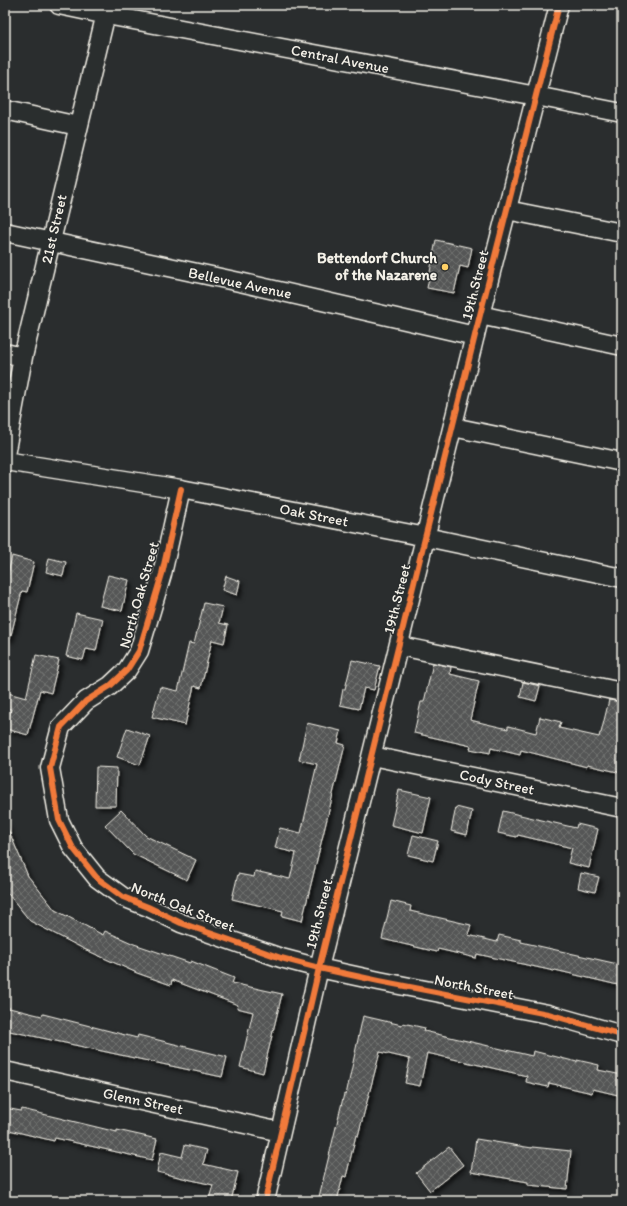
<svg xmlns="http://www.w3.org/2000/svg" width="627" height="1206" font-family="Itim,sans-serif">
<style>
.building{fill:url(#building-cross-hatch);stroke:#f4f1e8;filter:url(#shadow)}
.lines{fill:none;stroke-linecap:round;stroke-linejoin:round}
.minor-casing{stroke:#f4f1e8;stroke-width:21}
.minor{stroke:#2a2d2e;stroke-width:18}
.cycleway-casing{stroke:#2a2d2e;stroke-width:8}
.cycleway{stroke:#f17a3a;stroke-width:6}
.poi-dot{fill:#ffd166;stroke:#2a2d2e;stroke-width:1.5}
.labels{text-anchor:middle;dominant-baseline:central;stroke-width:3;stroke-linejoin:round;paint-order:stroke}
.street-label{font-size:15px;fill:#f4f1e8;stroke:#2a2d2e}
.poi-label{font-size:15px;font-weight:bold;fill:#f4f1e8;stroke:#2a2d2e;text-anchor:end}
</style>
<defs>
<pattern id="building-cross-hatch" width="8" height="8" patternUnits="userSpaceOnUse"><rect width="8" height="8" fill="#555756"/><path d="M0 0l8 8M0 8l8-8" fill="none" stroke="#6e706e"/></pattern>
<filter id="shadow"><feDropShadow dx="3.5" dy="3.5" stdDeviation="2" flood-color="#0009"/></filter>
</defs>
<rect width="100%" height="100%" fill="#2a2d2e"/>
<filter id="ink" filterUnits="userSpaceOnUse"><feTurbulence type="fractalNoise" baseFrequency=".025" numOctaves="2"/><feDisplacementMap in="SourceGraphic" scale="8" xChannelSelector="R" yChannelSelector="G"/><feConvolveMatrix kernelMatrix="1 2 1 2 8 2 1 2 1" color-interpolation-filters="sRGB"/></filter>
<g filter="url(#ink)">
<path class="building" d="M 436,240 L 472,248 L 468,268 L 460,266 L 454,293 L 427,288 Z
M 12,556 L 34,562 L 27,592 L 22,591 L 10,639 L 5,638 L 5,587 Z
M 49,558 L 66,562 L 63,576 L 46,572 Z
M 108,575 L 129,580 L 122,611 L 100,606 Z
M 226,576 L 240,581 L 237,595 L 222,590 Z
M 204,603 L 223,607 L 219,623 L 228,625 L 224,643 L 212,640 L 201,688 L 194,686 L 185,725 L 152,717 L 160,687 L 178,691 L 189,643 L 194,644 Z
M 76,613 L 103,619 L 96,651 L 86,649 L 83,660 L 66,656 Z
M 36,655 L 59,660 L 51,693 L 40,690 L 28,735 L 6,729 L 11,709 L 5,708 L 5,705 L 8,693 L 26,698 Z
M 352,660 L 380,666 L 374,690 L 364,688 L 359,709 L 340,705 L 343,689 L 345,689 Z
M 433,663 L 451,667 L 450,674 L 479,681 L 470,720 L 508,729 L 508,726 L 536,733 L 540,717 L 561,722 L 559,728 L 599,737 L 600,733 L 601,733 L 609,700 L 622,702 L 622,773 L 587,765 L 587,767 L 521,750 L 520,755 L 491,748 L 490,753 L 470,749 L 471,746 L 414,733 L 421,702 L 424,702 Z
M 523,682 L 540,686 L 536,701 L 520,697 Z
M 307,723 L 341,731 L 338,743 L 345,745 L 302,921 L 282,916 L 283,911 L 232,899 L 238,874 L 254,877 L 255,871 L 290,879 L 296,853 L 275,848 L 280,828 L 301,833 L 317,764 L 299,760 Z
M 127,728 L 150,736 L 140,765 L 117,757 Z
M 96,767 L 117,768 L 116,806 L 95,806 Z
M 399,790 L 431,797 L 423,833 L 391,825 Z
M 456,807 L 472,811 L 467,835 L 451,831 Z
M 121,810 L 146,836 L 196,860 L 187,880 L 133,854 L 105,825 Z
M 503,811 L 576,828 L 577,824 L 598,829 L 589,868 L 568,863 L 572,848 L 518,835 L 517,837 L 498,833 Z
M 5,822 L 28,876 L 55,910 L 103,935 L 105,931 L 134,944 L 190,963 L 191,961 L 234,978 L 232,983 L 282,994 L 263,1073 L 240,1067 L 253,1012 L 237,1008 L 238,1005 L 172,980 L 171,985 L 137,973 L 84,949 L 30,921 L 5,890 Z
M 413,835 L 438,841 L 433,861 L 408,855 Z
M 581,873 L 599,877 L 595,892 L 578,888 Z
M 391,901 L 411,906 L 410,911 L 471,925 L 468,935 L 497,942 L 499,935 L 521,940 L 521,942 L 622,965 L 622,986 L 555,970 L 554,971 L 477,954 L 476,958 L 438,949 L 437,952 L 382,939 Z
M 5,1007 L 42,1016 L 43,1014 L 137,1038 L 138,1035 L 227,1057 L 222,1077 L 5,1030 Z
M 363,1016 L 402,1025 L 403,1023 L 425,1028 L 424,1031 L 532,1056 L 533,1051 L 577,1062 L 577,1060 L 599,1065 L 598,1070 L 622,1075 L 622,1096 L 593,1089 L 592,1093 L 549,1083 L 548,1087 L 526,1082 L 527,1076 L 427,1053 L 420,1086 L 405,1083 L 410,1059 L 380,1052 L 358,1136 L 356,1135 L 346,1177 L 343,1176 L 337,1201 L 318,1201 L 344,1094 L 346,1095 Z
M 5,1108 L 21,1111 L 22,1109 L 117,1132 L 117,1130 L 157,1139 L 152,1160 L 55,1138 L 54,1141 L 5,1129 Z
M 476,1139 L 532,1148 L 532,1147 L 571,1151 L 567,1189 L 528,1185 L 528,1182 L 471,1172 Z
M 185,1145 L 207,1150 L 203,1164 L 238,1172 L 231,1201 L 217,1201 L 209,1199 L 213,1185 L 157,1172 L 161,1152 L 182,1157 Z
M 449,1147 L 463,1165 L 430,1191 L 416,1173 Z"/>
<g class="lines">
<defs>
<path id="minor" d="M 59,5 L 107,15 L 536,96 L 622,113
M 5,110 L 78,126
M 507,210 L 622,233
M 5,232 L 244,283 L 475,336
M 480,315 L 622,346
M 5,353 L 23,357
M 453,427 L 622,462
M 5,455 L 23,357 L 108,5
M 5,461 L 181,489 L 426,537 L 622,578
M 181,489 L 162,574 L 139,651 L 127,670 L 110,686 L 86,701 L 61,727 L 50,768 L 59,820 L 73,848 L 97,878 L 123,897 L 148,907 L 181,923 L 281,958 L 319,968 L 379,981 L 548,1014 L 622,1035
M 400,646 L 622,692
M 372,756 L 622,808
M 5,1071 L 281,1132
M 265,1201 L 319,968 L 480,315 L 559,5"/>
</defs>
<use href="#minor" class="minor-casing"/>
<use href="#minor" class="minor"/>
<defs>
<path id="cycleway" d="M 181,489 L 162,574 L 139,651 L 127,670 L 110,686 L 86,701 L 61,727 L 50,768 L 59,820 L 73,848 L 97,878 L 123,897 L 148,907 L 181,923 L 281,958 L 319,968 L 379,981 L 548,1014 L 622,1035
M 265,1201 L 319,968 L 480,315 L 559,5"/>
</defs>
<use href="#cycleway" class="cycleway-casing"/>
<use href="#cycleway" class="cycleway"/>
</g>
</g>
<circle class="poi-dot" cx="445" cy="267" r="4"/>
<g class="labels">
<g class="street-label">
<text transform="translate(340 59) rotate(11)">Central Avenue</text>
<text transform="translate(54 229) rotate(-77)">21st Street</text>
<text transform="translate(240 283) rotate(12)">Bellevue Avenue</text>
<text transform="translate(475 285) rotate(-76)">19th Street</text>
<text transform="translate(314 515) rotate(11)">Oak Street</text>
<text transform="translate(139 595) rotate(-74)">North Oak Street</text>
<text transform="translate(397 599) rotate(-76)">19th Street</text>
<text transform="translate(497 782) rotate(12)">Cody Street</text>
<text transform="translate(183 907) rotate(22)">North Oak Street</text>
<text transform="translate(319 914) rotate(-76)">19th Street</text>
<text transform="translate(474 987) rotate(11)">North Street</text>
<text transform="translate(143 1101) rotate(12)">Glenn Street</text>
</g>
<g class="poi-label">
<text x="437" y="258">Bettendorf Church<tspan x="437" dy="17">of the Nazarene</tspan></text>
</g>
</g>
<rect width="627" height="1206" fill="none" stroke="#2a2d2e" stroke-width="20"/>
<rect x="10" y="10" width="607" height="1186" fill="none" stroke="#f4f1e8" stroke-width="1.5" filter="url(#ink)"/>
</svg>
